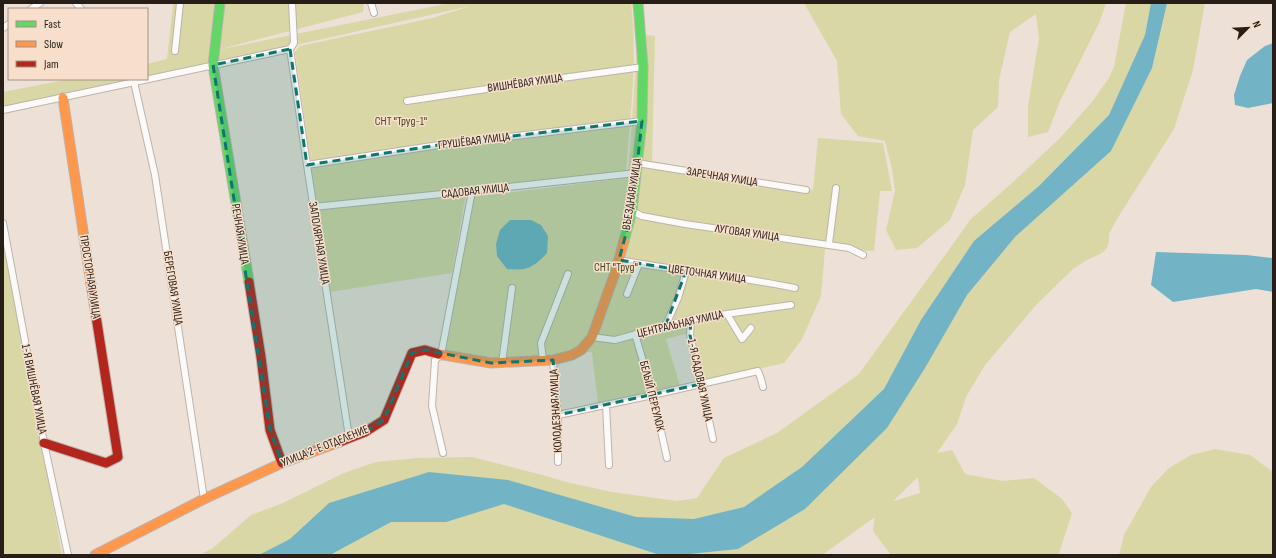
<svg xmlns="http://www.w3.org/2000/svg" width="1276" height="558" font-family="'Sofia Sans Condensed',sans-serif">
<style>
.green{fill:#d8d7a5;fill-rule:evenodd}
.water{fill:#72b4c6}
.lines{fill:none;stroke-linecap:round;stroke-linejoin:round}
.street-casing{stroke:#bdb3ab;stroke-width:8}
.fast-casing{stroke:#bdb3ab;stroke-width:11}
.slow-casing{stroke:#bdb3ab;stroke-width:11}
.jam-casing{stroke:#bdb3ab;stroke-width:11}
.street{stroke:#fcfaf9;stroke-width:6}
.fast{stroke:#63d668;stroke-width:9}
.slow{stroke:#ff974d;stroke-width:9}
.jam{stroke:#b3261e;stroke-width:9}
.marked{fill:#0f766e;fill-opacity:0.2;stroke:#0f766e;stroke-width:3;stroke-dasharray:8 5;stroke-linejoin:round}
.labels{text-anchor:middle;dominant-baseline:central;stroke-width:3;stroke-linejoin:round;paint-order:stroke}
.street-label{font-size:12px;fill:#261e17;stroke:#f7dfcc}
.park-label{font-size:12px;fill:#464a20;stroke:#f7dfcc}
</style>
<rect width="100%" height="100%" fill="#ede0d6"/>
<path class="green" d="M 173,3 L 364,3 L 363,12 L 217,50 L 450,3 L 631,3 C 638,59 630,116 626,172 L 466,192 L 452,273 L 329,292 L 295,52 L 300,46 L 433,18 L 470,6 L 147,78 L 147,64 L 167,59 Z
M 804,3 L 1106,3 L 1100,21 L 1060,101 L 1048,132 L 1028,137 L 1028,106 L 1039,38 L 1036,14 L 1010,32 L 999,80 L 998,107 L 973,130 L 965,185 L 950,220 L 917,248 L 896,250 L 886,230 L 895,191 L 892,169 L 885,141 L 858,136 L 841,114 L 837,61 Z
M 1126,3 L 1205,3 L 1193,70 L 1174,129 L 1117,219 L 1109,234 L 1109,241 L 1107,248 L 1102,253 L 1085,261 L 1073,269 L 1037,304 L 985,365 L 966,397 L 957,424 L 937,453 L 952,450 L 965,474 L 1002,481 L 1034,478 L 1062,499 L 1072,513 L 1060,550 L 1059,555 L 891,555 L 873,531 L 875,517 L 822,555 L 200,555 L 213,548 L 251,515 L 283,503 L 344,473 L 376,462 L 418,458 L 472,457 L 546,476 L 566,482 L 612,492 L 677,501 L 697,498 L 724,458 L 777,433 L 859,374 L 971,219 L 1012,183 L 1060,138 L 1092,102 L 1109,78 L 1114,67 ZM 918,477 L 920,493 L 894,501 L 894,500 Z
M 638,34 L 655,36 L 652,161 L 813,190 L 818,138 L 883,143 L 892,191 L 880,191 L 874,251 L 825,249 L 821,296 L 802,339 L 784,363 L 703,381 L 690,333 L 666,339 L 680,386 L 598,403 L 592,352 L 489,359 L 446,351 L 473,197 L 628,178 Z
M 70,79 L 141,79 L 3,110 L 3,92 Z
M 3,227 L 62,555 L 3,555 Z
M 1215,449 L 1250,455 L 1273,472 L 1273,555 L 1119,555 L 1124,535 L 1151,487 L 1169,468 L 1191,455 Z"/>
<path class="water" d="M 1151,3 L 1167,3 L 1152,68 L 1111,151 L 1015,237 L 967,295 L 925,368 L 887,428 L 805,509 L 738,549 L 680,555 L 660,555 L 504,504 L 446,522 L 391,522 L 330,555 L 259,555 L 290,539 L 329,503 L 429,472 L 508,480 L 636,517 L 694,519 L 744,507 L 802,467 L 884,389 L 921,320 L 974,241 L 1039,186 L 1109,115 L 1145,35 Z
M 1273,43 L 1273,103 L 1248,108 L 1235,105 L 1234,95 L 1240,76 L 1247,60 L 1265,46 Z
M 510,220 L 531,220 L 541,225 L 548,236 L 547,253 C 533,268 527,271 507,269 L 497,256 L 496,244 L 500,230 Z
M 1156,252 L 1246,255 L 1273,258 L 1273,292 L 1256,289 L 1173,302 L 1151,285 Z"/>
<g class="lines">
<defs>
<path id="street" d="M 76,3 L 81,9
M 371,3 L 374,13
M 31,9 L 40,3
M 3,28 L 9,24
M 290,49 L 307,165 L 349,437
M 290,49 L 294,43 L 292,3
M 175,51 L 180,3
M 132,79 L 134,82 L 155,175 L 204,499
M 407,101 L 540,81 L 643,67
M 3,110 L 290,49
M 637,163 L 806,190
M 307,165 L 452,143 L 466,142 L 642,121
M 313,207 L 472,191 L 636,173
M 632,211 L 642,216 L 685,224 L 849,248 L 863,255
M 3,223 L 44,443 L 68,555
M 829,244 L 836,188
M 619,260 C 678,271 737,276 795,288
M 627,294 L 639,264
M 727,314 L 742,339 L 751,328
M 691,319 L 690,335 L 706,406 L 713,439
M 665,327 L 678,298 L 686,271
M 635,334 L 653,395 L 667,458
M 592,337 L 615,340 L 691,319 L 791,305
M 543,360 L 541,343 L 568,274
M 553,360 L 558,419 L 558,462
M 502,363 L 512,288
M 606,405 L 609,465
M 558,415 L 653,395 L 758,371 L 761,379 L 763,387
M 443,453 L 432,406 L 435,360 L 441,355 L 472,191"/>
<path id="fast" d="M 220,3 L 213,65 L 249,282
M 624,241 L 632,211 L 642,121 L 643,67 L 638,3"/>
<path id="slow" d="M 63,98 L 91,284
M 438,354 L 491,363 L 553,360 L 572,355 L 581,350 L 592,337 L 616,270 L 624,241
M 95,555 L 204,499 L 282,463 L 342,441"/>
<path id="jam" d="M 249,282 L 261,357 L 270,430 L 282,463
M 342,441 L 365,432 L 384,420 L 412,353 L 425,350 L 438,354
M 44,443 L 106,463 L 118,457 L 91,284"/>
</defs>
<use href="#street" class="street-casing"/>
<use href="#fast" class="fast-casing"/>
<use href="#slow" class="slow-casing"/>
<use href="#jam" class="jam-casing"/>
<use href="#street" class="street"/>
<use href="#fast" class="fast"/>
<use href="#slow" class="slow"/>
<use href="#jam" class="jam"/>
</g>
<path class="marked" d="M 290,49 L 307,165 L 452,143 L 642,121 L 632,211 L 619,260 L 686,271 L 665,327 L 691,319 L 690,335 L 701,384 L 558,415 L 553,360 L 491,363 L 425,350 L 412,353 L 384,420 L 365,432 L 282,463 L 270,430 L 213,65 Z"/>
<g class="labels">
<g class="street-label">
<text transform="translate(525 83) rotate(-8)">ВИШНЁВАЯ УЛИЦА</text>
<text transform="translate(474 141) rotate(-7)">ГРУШЁВАЯ УЛИЦА</text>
<text transform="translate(722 177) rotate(9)">ЗАРЕЧНАЯ УЛИЦА</text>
<text transform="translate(475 191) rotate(-6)">САДОВАЯ УЛИЦА</text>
<text transform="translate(632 194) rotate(-81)">ВЪЕЗДНАЯ УЛИЦА</text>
<text transform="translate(747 233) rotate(8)">ЛУГОВАЯ УЛИЦА</text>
<text transform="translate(240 234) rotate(81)">РЕЧНАЯ УЛИЦА</text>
<text transform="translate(319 243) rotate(81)">ЗАПОЛЯРНАЯ УЛИЦА</text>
<text transform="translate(707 274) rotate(8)">ЦВЕТОЧНАЯ УЛИЦА</text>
<text transform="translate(90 277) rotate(81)">ПРОСТОРНАЯ УЛИЦА</text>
<text transform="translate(173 288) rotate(81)">БЕРЕГОВАЯ УЛИЦА</text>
<text transform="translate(680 324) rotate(-13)">ЦЕНТРАЛЬНАЯ УЛИЦА</text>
<text transform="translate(700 380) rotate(78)">1-Я САДОВАЯ УЛИЦА</text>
<text transform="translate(34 389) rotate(79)">1-Я ВИШНЁВАЯ УЛИЦА</text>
<text transform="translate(652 396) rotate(76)">БЕЛЫЙ ПЕРЕУЛОК</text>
<text transform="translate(556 411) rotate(-93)">КОЛОДЕЗНАЯ УЛИЦА</text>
<text transform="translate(325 446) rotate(-22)">УЛИЦА 2-Е ОТДЕЛЕНИЕ</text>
</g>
<g class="park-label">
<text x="401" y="121">СНТ "Труд-1"</text>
<text x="616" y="267">СНТ "Труд"</text>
</g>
</g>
<rect width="1276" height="558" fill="none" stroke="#261e17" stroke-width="8"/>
<rect x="8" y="8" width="140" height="72" fill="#f7dfcc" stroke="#a39284"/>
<rect x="16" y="21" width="20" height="6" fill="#63d668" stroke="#a39284"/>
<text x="44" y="28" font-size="12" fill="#261e17">Fast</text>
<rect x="16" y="41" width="20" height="6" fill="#ff974d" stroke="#a39284"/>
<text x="44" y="48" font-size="12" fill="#261e17">Slow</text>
<rect x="16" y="61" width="20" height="6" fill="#b3261e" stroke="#a39284"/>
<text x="44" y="68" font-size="12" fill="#261e17">Jam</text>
<g transform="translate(1248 28) rotate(66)" stroke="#f7dfcc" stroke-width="3" paint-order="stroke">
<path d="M0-3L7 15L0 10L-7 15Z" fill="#261e17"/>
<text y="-6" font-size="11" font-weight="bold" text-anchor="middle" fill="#261e17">N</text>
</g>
</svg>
